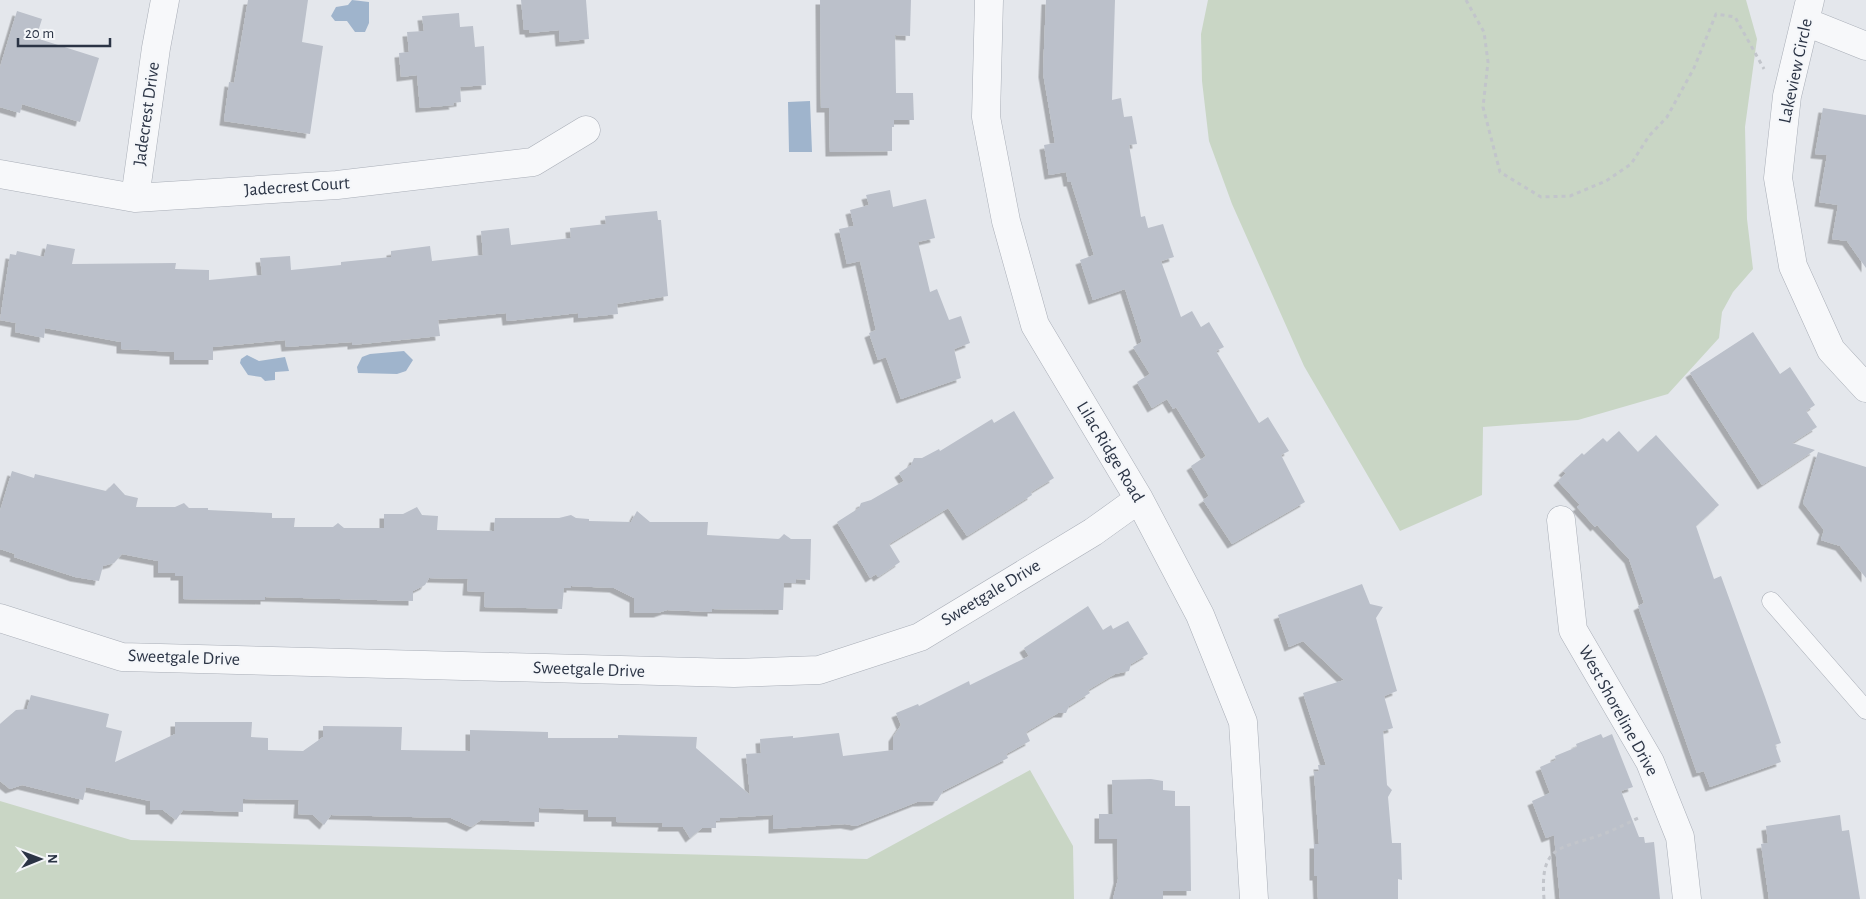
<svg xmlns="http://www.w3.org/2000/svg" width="1866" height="899" font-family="'Alegreya Sans',sans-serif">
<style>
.green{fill:#c9d6c5}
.water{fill:#9fb4cc}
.building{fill:#bbc0ca;filter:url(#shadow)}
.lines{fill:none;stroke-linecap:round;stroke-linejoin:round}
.service-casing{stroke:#a9aeb7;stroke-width:19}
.minor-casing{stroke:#a9aeb7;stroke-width:29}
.path{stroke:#c2c5cb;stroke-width:3;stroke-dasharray:4 4;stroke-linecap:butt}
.service{stroke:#f7f8fa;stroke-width:18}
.minor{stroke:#f7f8fa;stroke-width:28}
.labels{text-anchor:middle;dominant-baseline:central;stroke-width:4;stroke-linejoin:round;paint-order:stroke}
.street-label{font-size:18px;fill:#2b3445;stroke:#f4f6f9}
</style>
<defs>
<filter id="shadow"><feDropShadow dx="-4.5" dy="4.5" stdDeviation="0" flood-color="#0004"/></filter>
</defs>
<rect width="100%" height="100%" fill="#e4e7ec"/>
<path class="green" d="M 1208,0 L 1746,0 L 1757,39 L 1745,127 L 1747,219 L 1753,269 L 1733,292 L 1722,312 L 1719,338 L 1668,394 L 1578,420 L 1483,427 L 1482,495 L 1400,531 L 1304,366 L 1232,204 L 1209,141 L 1202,81 L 1201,34 Z
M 1030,770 L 1073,846 L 1074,899 L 0,899 L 0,801 L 131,840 L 867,859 Z"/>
<path class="water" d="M 352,0 L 369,2 L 369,23 L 365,32 L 355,32 L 347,21 L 335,21 L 331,16 L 336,7 L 348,5 Z
M 810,101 L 812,152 L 789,152 L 788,102 Z
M 404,351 L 413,360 L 406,371 L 397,374 L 358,373 L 357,367 L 362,357 L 370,354 Z
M 247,355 L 259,361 L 285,357 L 289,371 L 275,372 L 275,380 L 265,381 L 261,377 L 248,375 L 240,363 L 241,359 Z"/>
<path class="building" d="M 248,0 L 308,0 L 302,42 L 323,46 L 310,134 L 224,121 L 229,82 L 234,83 Z
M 521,0 L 586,0 L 589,39 L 560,42 L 559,30 L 530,33 L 529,30 L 524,30 Z
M 820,0 L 911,0 L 910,36 L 895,35 L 896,93 L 913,93 L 914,120 L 894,120 L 894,127 L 892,127 L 892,151 L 830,152 L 829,108 L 821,108 Z
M 1046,0 L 1115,0 L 1112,100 L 1121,98 L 1124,117 L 1132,116 L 1137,144 L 1129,145 L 1141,217 L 1145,216 L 1148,228 L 1163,224 L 1174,257 L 1161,261 L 1181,317 L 1192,311 L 1201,327 L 1209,322 L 1224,347 L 1216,351 L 1259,423 L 1268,417 L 1289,451 L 1281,455 L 1305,502 L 1232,544 L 1203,500 L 1209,496 L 1191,466 L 1206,456 L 1176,407 L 1173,409 L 1167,399 L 1152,408 L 1137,382 L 1150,374 L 1133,347 L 1142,342 L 1125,289 L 1093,300 L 1080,260 L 1094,255 L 1071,182 L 1068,182 L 1066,172 L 1049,175 L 1044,145 L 1055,143 L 1043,73 Z
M 17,11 L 42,19 L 36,38 L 99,58 L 80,122 L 22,104 L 20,113 L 0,107 L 0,67 Z
M 459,13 L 460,27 L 473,26 L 475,47 L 484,46 L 486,85 L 460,87 L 461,102 L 453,103 L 454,105 L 420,108 L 417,75 L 401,77 L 399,53 L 409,52 L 407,32 L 424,31 L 422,16 Z
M 1823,108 L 1866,115 L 1866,268 L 1847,241 L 1832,239 L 1838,205 L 1819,202 L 1827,155 L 1815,154 Z
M 890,190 L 893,207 L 926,199 L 935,238 L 918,242 L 930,292 L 937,289 L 949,320 L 961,316 L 970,343 L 954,349 L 961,378 L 901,399 L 886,357 L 878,360 L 869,333 L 876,330 L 860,261 L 847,264 L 839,229 L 854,226 L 850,210 L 869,205 L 866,195 Z
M 657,211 L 658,220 L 661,220 L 668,296 L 617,304 L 618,314 L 578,318 L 578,313 L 507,321 L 506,313 L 438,320 L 440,336 L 352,345 L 352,342 L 286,347 L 285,340 L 213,347 L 213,360 L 174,360 L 174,352 L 121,349 L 121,342 L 45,328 L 44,338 L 15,332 L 16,323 L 0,320 L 10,254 L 16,255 L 17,251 L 44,257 L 47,244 L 75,249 L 72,264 L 176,263 L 175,269 L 209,270 L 209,280 L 262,275 L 260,258 L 290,256 L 291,270 L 341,265 L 341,262 L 391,257 L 391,251 L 430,246 L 432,261 L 483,255 L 481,231 L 509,228 L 511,245 L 571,238 L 570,228 L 606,224 L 605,216 Z
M 1753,332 L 1780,374 L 1790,367 L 1815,405 L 1806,411 L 1817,427 L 1792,443 L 1815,450 L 1762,485 L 1690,373 Z
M 1014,411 L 1054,478 L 1031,492 L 1032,495 L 967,536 L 948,508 L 889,544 L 900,562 L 878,577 L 876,574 L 870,578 L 837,522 L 859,508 L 861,503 L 871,500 L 904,481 L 899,473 L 911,465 L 914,458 L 922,458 L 939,449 L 940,451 L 992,419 L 994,423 Z
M 1619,431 L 1638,452 L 1656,435 L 1719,505 L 1696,526 L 1714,579 L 1721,576 L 1765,697 L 1781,743 L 1775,745 L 1781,762 L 1710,787 L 1704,771 L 1697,773 L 1638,606 L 1644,603 L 1629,559 L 1597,525 L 1595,527 L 1577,507 L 1580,505 L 1558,481 L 1566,473 L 1563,471 L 1582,453 L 1584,455 L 1603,438 L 1607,442 Z
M 1818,452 L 1866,467 L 1866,578 L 1840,546 L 1821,540 L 1824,530 L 1803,503 Z
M 12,471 L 34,478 L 35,474 L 106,491 L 114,483 L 125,495 L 138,498 L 136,507 L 175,507 L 184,503 L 189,508 L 208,508 L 208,510 L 272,513 L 272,518 L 295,518 L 294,527 L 333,527 L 338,523 L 344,528 L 384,528 L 384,514 L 403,514 L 417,507 L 422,515 L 438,516 L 437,530 L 494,531 L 495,518 L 559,518 L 571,515 L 576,518 L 589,519 L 589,521 L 631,522 L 637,511 L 650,522 L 708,522 L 707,535 L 779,539 L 784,534 L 791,539 L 811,539 L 810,580 L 796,579 L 796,583 L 784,583 L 783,610 L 712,609 L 712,612 L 667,610 L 658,613 L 634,613 L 634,598 L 614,588 L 571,586 L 571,588 L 564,588 L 562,609 L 484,607 L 485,592 L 467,591 L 468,579 L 429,578 L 425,585 L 413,591 L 413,601 L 265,597 L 265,600 L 183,599 L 183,576 L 175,576 L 175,573 L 158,573 L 158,561 L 122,554 L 114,563 L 103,566 L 99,581 L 75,577 L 14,557 L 15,554 L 0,549 L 0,511 Z
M 1362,584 L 1370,604 L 1383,607 L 1376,618 L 1397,691 L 1384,696 L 1393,728 L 1383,731 L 1387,785 L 1392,790 L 1388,797 L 1392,843 L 1401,843 L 1402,880 L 1398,879 L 1398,899 L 1318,899 L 1317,876 L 1314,876 L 1314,844 L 1319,844 L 1314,772 L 1319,771 L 1318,765 L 1326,765 L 1303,693 L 1344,680 L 1303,641 L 1289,647 L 1278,615 Z
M 1088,606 L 1103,630 L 1111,625 L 1113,629 L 1128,621 L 1148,654 L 1131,664 L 1129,671 L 1115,674 L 1088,690 L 1090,693 L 1069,706 L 1066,713 L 1058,713 L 1026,732 L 1030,741 L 1006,754 L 1008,758 L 943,791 L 937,801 L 917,802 L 856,826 L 845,824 L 773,829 L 773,815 L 720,818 L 720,821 L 716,821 L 716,828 L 702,828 L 690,838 L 683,827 L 662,827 L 663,823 L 616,822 L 616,817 L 588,817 L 588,810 L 539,808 L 539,822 L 481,820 L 471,827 L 451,818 L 331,815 L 324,825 L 313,815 L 298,814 L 299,800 L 243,799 L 243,812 L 183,810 L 176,820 L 163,810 L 150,810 L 150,801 L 86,787 L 83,800 L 22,785 L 10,789 L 0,781 L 0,724 L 16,710 L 27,709 L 31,695 L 109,714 L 106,727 L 122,731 L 115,762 L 175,734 L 175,722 L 252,722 L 251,737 L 268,738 L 268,750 L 303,751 L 323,737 L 323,726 L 402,727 L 401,750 L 470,751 L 470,730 L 548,732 L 548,738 L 618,738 L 618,735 L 697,737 L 696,748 L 750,795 L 746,754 L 761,753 L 760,739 L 793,736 L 793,738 L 839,733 L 843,756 L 893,750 L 893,737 L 901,725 L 896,713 L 918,704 L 919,706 L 969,681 L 970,685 L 1029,656 L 1024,648 Z
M 1601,734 L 1603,738 L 1612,734 L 1633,787 L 1621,791 L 1639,837 L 1644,837 L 1645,843 L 1654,842 L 1660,899 L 1560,899 L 1554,835 L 1546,838 L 1532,801 L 1550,793 L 1540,767 L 1556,760 L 1555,756 L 1577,747 L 1576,744 Z
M 1151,779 L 1163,781 L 1163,790 L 1175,791 L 1175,806 L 1190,806 L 1191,891 L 1163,891 L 1163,899 L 1113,899 L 1118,879 L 1117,839 L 1099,839 L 1099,814 L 1113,814 L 1112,780 Z
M 1840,815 L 1842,831 L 1849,830 L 1860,899 L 1769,899 L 1761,844 L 1768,843 L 1766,826 Z"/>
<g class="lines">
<defs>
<path id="service" d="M 1771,601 L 1866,710"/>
<path id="minor" d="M 989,0 L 986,117 L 1006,221 L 1035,325 L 1139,499 L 1200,615 L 1243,722 L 1254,899
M 1810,0 L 1787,96 L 1778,178 L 1793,266 L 1831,350 L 1866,388
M 1806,22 L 1866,46
M 0,174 L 135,198 L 337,185 L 533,162 L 586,130
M 135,198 L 156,48 L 165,0
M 1561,520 L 1573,630 L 1650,762 L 1680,837 L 1687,899
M 0,618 L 122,657 L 734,673 L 819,670 L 920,637 L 1093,532 L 1139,499"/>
</defs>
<use href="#service" class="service-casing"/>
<use href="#minor" class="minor-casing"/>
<path class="path" d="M 1466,0 L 1484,32 L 1488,62 L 1483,107 L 1500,172 L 1541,197 L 1570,196 L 1606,181 L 1631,164 L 1649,136 L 1667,117 L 1694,68 L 1716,14 L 1735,17 L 1764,69
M 1544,899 C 1540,847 1557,849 1598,836 C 1612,831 1626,824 1640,817"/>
<use href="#service" class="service"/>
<use href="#minor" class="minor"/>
</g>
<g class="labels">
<g class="street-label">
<text transform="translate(1796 71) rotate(-78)">Lakeview Circle</text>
<text transform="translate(147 114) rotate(-82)">Jadecrest Drive</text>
<text transform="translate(297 187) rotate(-4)">Jadecrest Court</text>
<text transform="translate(1110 452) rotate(59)">Lilac Ridge Road</text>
<text transform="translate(991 593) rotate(-31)">Sweetgale Drive</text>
<text transform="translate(184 658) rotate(2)">Sweetgale Drive</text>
<text transform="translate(589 670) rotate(2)">Sweetgale Drive</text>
<text transform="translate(1618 711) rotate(61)">West Shoreline Drive</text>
</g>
</g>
<g transform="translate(40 859) rotate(89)" stroke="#f4f6f9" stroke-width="4" paint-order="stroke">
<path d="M0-4L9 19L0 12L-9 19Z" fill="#2b3445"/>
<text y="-8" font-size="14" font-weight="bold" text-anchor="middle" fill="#2b3445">N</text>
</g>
<path d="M18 38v8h92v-8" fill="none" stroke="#2b3445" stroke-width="2.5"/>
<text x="25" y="38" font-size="15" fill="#2b3445" stroke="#f4f6f9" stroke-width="4" paint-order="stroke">20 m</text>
</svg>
